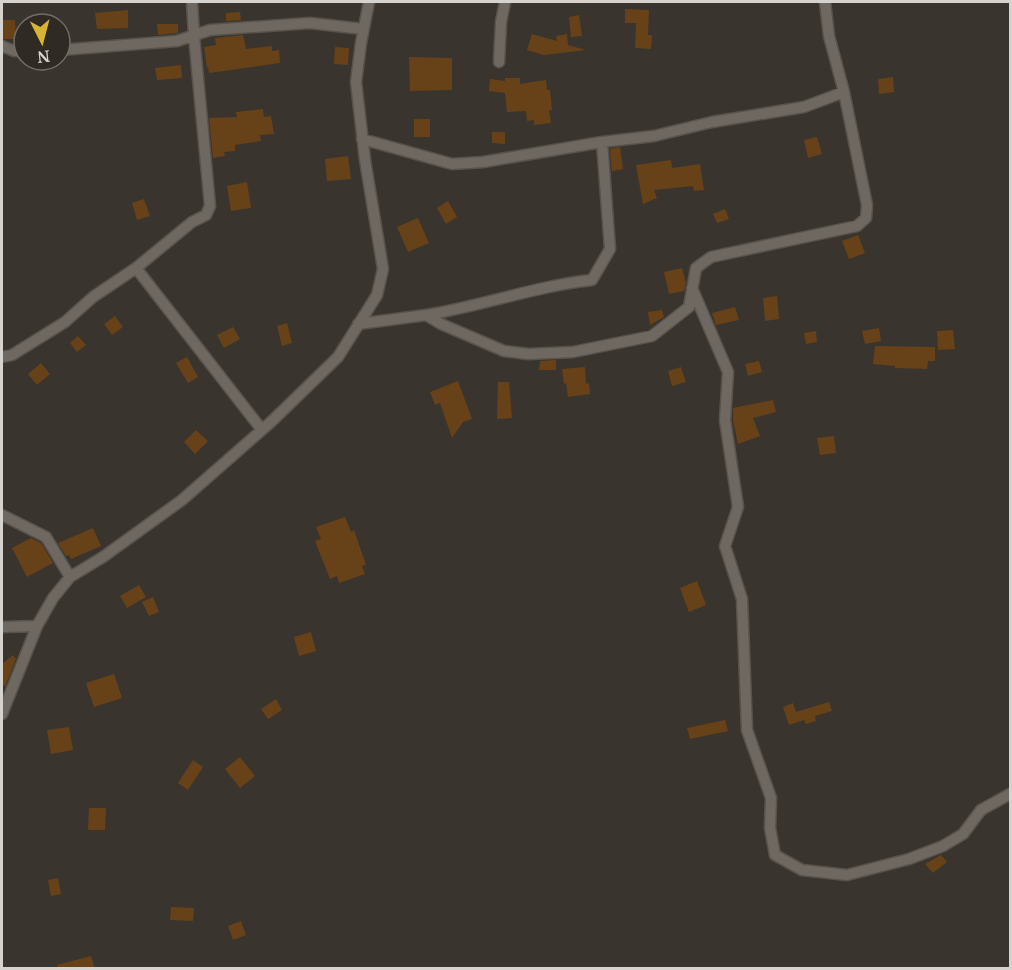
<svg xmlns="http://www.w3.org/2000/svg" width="1012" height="970" font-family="'Noto Serif',serif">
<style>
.building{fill:#674219}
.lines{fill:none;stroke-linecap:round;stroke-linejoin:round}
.minor-casing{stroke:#57524c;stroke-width:13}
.minor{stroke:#6e6860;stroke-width:10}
</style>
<rect width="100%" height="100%" fill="#39342d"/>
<path class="building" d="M 625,9 L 649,10 L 648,35 L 652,35 L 651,49 L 635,48 L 636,23 L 625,23 Z
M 128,10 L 128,28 L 97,29 L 95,13 Z
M 240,12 L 241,20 L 226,21 L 226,13 Z
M 579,15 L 582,36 L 571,37 L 569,17 Z
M 2,20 L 15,20 L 16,39 L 2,39 Z
M 157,24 L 178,24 L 178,33 L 158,35 Z
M 532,34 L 557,41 L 556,36 L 567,34 L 568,45 L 586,50 L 544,55 L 527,50 Z
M 243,35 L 246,49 L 272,46 L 272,51 L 279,50 L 280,63 L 209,73 L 208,67 L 207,68 L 204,47 L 216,45 L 215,38 Z
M 335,47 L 349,48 L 348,65 L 334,64 Z
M 409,57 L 452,58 L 452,90 L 410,91 Z
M 181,65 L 182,78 L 157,80 L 155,68 Z
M 893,77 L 894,92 L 879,94 L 878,79 Z
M 505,78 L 520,78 L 520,84 L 546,80 L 547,90 L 550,90 L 552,110 L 549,110 L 551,123 L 534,125 L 534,120 L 527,121 L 526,111 L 507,112 L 505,93 L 489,91 L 490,79 L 505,81 Z
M 263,109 L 264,117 L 271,116 L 274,134 L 260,135 L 261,141 L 235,145 L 235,151 L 224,152 L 225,156 L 213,158 L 209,118 L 237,117 L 236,112 Z
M 414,119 L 430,119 L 430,137 L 414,137 Z
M 492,132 L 505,132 L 505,144 L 492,143 Z
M 817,137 L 822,154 L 808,158 L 804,140 Z
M 620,147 L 623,169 L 612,171 L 610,149 Z
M 348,156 L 351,179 L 327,181 L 325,159 Z
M 671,160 L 672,168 L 700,164 L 704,190 L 694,191 L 693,186 L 654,190 L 657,198 L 643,204 L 636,165 Z
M 247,182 L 251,208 L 231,211 L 227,186 Z
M 144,199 L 150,216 L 137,220 L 132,203 Z
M 448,201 L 457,217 L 446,224 L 437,208 Z
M 725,209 L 729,219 L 717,223 L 713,214 Z
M 418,218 L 429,243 L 408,252 L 397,227 Z
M 858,235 L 865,253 L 849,259 L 842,241 Z
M 682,268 L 686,283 L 684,291 L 669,294 L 664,272 Z
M 777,296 L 779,319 L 765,321 L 763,298 Z
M 735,307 L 739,320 L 716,325 L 712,313 Z
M 662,310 L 664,317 L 650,325 L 648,312 Z
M 115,316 L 123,327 L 112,335 L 104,324 Z
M 287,323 L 292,343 L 282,346 L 277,326 Z
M 233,327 L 240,339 L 224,348 L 217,335 Z
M 879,328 L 881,341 L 865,344 L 862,331 Z
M 953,330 L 955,349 L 938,350 L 937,331 Z
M 816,331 L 817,342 L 806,344 L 804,333 Z
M 78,336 L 86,345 L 77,352 L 70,343 Z
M 875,346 L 935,347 L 935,361 L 928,361 L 927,369 L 895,368 L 895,366 L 873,364 Z
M 187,357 L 198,377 L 188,383 L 176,363 Z
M 556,360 L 556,370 L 539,370 L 540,361 Z
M 759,361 L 762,372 L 748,376 L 745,364 Z
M 41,363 L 50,374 L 37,385 L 28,374 Z
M 585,367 L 586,384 L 589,383 L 590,394 L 568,397 L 566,383 L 564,384 L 562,369 Z
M 681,367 L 686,382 L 672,386 L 668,371 Z
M 458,381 L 472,419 L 463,422 L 452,438 L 440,403 L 435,405 L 430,392 Z
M 498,382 L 509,382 L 512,418 L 497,419 Z
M 773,400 L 776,412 L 753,418 L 760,436 L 738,444 L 733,420 L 733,408 Z
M 196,430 L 208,441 L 195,454 L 184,442 Z
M 834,436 L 836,453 L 820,455 L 817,438 Z
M 345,517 L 351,532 L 354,530 L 366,565 L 362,566 L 365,574 L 339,583 L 337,576 L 330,579 L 315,541 L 321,539 L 316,527 Z
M 93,528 L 101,546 L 71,559 L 69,555 L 66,556 L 58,543 Z
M 31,538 L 41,543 L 53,563 L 27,577 L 12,548 Z
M 697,581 L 706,605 L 689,612 L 680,588 Z
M 139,585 L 146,597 L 127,608 L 120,596 Z
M 153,597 L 159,612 L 149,616 L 142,602 Z
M 311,632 L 316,651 L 299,656 L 294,637 Z
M 13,655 L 16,659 L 5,687 L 2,683 L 2,664 Z
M 114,674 L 122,698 L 94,707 L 86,683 Z
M 276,699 L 282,710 L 268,719 L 261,709 Z
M 829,702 L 832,711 L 815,716 L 816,721 L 806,724 L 804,720 L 789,725 L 783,707 L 793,703 L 796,712 Z
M 725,720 L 728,731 L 690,739 L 687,728 Z
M 69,727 L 73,750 L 51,754 L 47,730 Z
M 240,757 L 255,776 L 240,788 L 225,769 Z
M 193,760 L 203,767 L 188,790 L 178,783 Z
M 89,808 L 106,808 L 105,830 L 88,830 Z
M 941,855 L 947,862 L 933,873 L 925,864 Z
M 58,878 L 61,894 L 51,896 L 48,880 Z
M 171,907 L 194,908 L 193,921 L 170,920 Z
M 241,921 L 246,935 L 233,940 L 228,926 Z
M 91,956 L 95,969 L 58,969 L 57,965 Z"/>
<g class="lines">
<defs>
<path id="minor" d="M 2,46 L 14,51 L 24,51
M 60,50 L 177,41 L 210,30 L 310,23 L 363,29
M 499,62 L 501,22 L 505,2
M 362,139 L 452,164 L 483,162 L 602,142 L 654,136 L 712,122 L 804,107 L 844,92
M 136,268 L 262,430
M 692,288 L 728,372 L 725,420 L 738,507 L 725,546 L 742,599 L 747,730 L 771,798 L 770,828 L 775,855 L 802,870 L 847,875 L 909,859 L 943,846 L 963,834 L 981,810 L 1010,794
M 426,315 C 482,306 536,286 592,280 L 610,249 L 602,142
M 358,324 L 426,315 L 441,324 L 504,351 L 528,354 L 573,352 L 652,336 L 689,307 L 696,268 L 711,257 L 857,226 L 866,218 L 867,205 L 844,92 L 829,36 L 825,2
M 2,357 L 12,355 L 65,322 L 93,297 L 136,268 L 192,222 L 206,215 L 210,206 L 194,36 L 192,2
M 2,515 L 46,537 L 70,577
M 2,627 L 37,626
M 2,714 L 37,626 L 53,598 L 70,577 L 103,557 L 182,500 L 272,421 L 338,357 L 377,295 L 383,269 L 365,160 L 356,82 L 361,43 L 369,2"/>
</defs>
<use href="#minor" class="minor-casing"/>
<use href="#minor" class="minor"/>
</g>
<rect width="1012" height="970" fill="none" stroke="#d6d3ce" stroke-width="6"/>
<g transform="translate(42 42) rotate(174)"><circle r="28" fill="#2f2a23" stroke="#726e67" stroke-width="1.5"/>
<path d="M0-4.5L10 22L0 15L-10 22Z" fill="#d9b434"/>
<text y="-9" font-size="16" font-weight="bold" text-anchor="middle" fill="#d6d3ce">N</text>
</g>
</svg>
